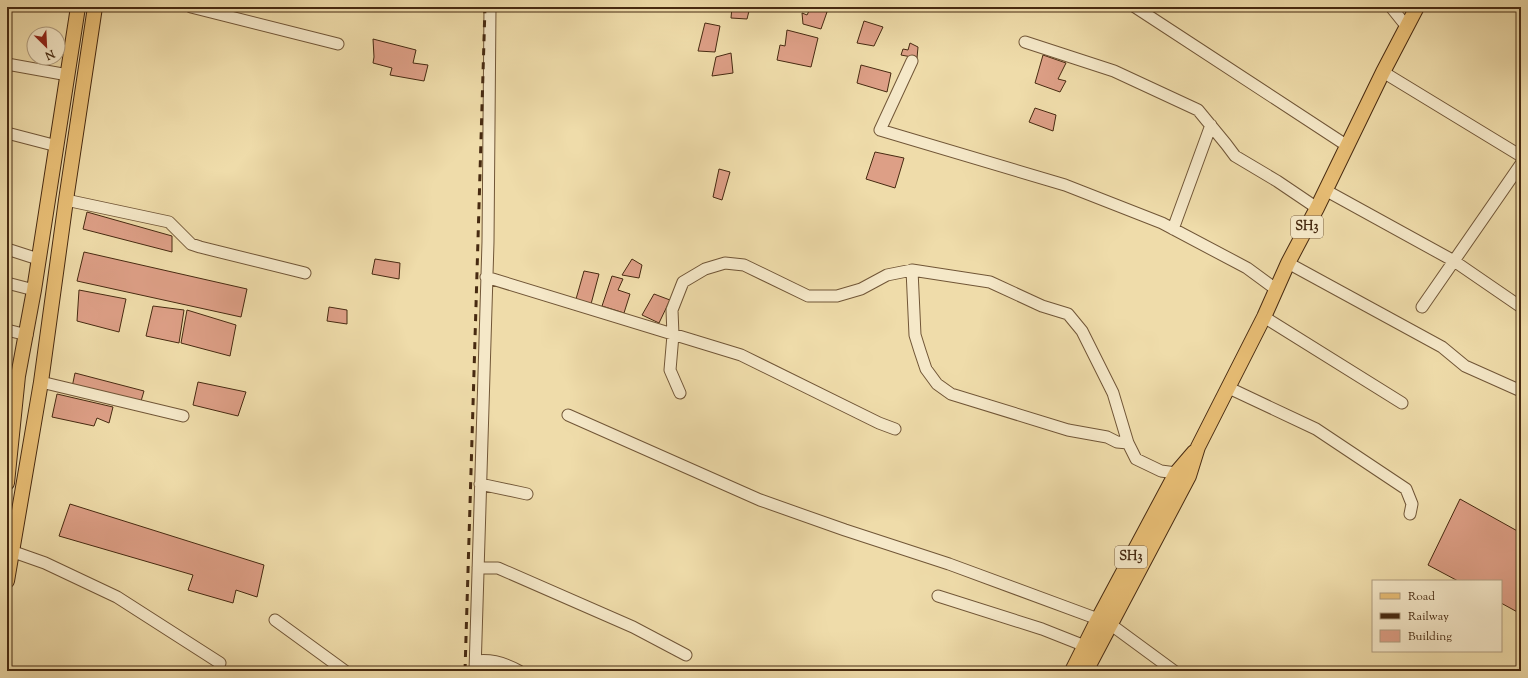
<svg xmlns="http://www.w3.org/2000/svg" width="1528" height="678" font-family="'Sorts Mill Goudy',serif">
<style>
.building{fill:#dd9f86;stroke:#472a11}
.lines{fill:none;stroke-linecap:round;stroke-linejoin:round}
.minor-casing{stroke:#715637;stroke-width:13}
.major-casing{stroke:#472a11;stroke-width:16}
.minor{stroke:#f5e8c8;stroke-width:11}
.major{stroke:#e8be75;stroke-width:14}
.rail{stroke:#472a11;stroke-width:3;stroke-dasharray:7 7;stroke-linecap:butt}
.labels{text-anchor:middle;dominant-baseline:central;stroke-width:3;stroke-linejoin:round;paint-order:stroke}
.shield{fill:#f5e8c8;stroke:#7b6348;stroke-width:1}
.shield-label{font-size:13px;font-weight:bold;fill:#472a11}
</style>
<rect width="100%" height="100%" fill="#efdcaa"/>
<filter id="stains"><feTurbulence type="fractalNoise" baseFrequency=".005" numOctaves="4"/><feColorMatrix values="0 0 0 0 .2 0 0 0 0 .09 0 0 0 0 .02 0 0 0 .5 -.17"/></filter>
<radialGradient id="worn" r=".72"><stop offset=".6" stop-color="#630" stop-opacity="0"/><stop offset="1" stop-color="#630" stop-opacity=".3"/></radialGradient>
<path class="building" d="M 732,7 L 750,7 L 747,19 L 731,18 Z
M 811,7 L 827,12 L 821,29 L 803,24 L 802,13 L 807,15 Z
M 864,21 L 883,27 L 874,46 L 857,43 Z
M 705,23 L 720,26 L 715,52 L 698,51 Z
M 787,30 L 818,38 L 811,67 L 777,60 L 780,45 L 785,46 Z
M 373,39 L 416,50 L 413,63 L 428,65 L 424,81 L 390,75 L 392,68 L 373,63 L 374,57 Z
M 910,43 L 918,47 L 917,58 L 901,55 L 903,49 L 908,50 Z
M 731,53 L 733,73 L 712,76 L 716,57 Z
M 1043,55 L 1066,63 L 1058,79 L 1066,81 L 1060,92 L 1035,83 Z
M 861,65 L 891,73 L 887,92 L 857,83 Z
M 1035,108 L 1056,115 L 1053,131 L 1029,122 Z
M 875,152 L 904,158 L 895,188 L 866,179 Z
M 719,169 L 730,172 L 722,200 L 713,197 Z
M 87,212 L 172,236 L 172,252 L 83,229 Z
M 84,252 L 247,289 L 241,317 L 77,281 Z
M 375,259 L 400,263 L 399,279 L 372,274 Z
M 632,259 L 642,265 L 639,278 L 622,275 Z
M 584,271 L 599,274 L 591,304 L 576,299 Z
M 612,276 L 623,279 L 618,290 L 630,294 L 624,313 L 602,306 Z
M 79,290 L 126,299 L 119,332 L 77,321 Z
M 654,294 L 670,300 L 659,323 L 642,315 Z
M 153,306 L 184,310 L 179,343 L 146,336 Z
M 329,307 L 347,310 L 347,324 L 327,321 Z
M 187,310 L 236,325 L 230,356 L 181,343 Z
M 75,373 L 144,391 L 139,408 L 71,392 Z
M 198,382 L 246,392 L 238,416 L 193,405 Z
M 57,394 L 113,407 L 109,423 L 97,418 L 94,426 L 52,417 Z
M 1460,499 L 1521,533 L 1521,614 L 1501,603 L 1501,581 L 1458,581 L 1428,565 Z
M 70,504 L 264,565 L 257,597 L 236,590 L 233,603 L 188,590 L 193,575 L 59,536 Z"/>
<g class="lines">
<defs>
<path id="minor" d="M 191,7 L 338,44
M 1135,7 L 1346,145
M 1391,7 L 1407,27
M 1025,42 L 1114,71 L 1198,110 L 1226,144 L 1235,156 L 1277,181 L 1317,208
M 912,61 L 880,130 L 1065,185 L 1162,223 L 1247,268 L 1277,290
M 7,64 L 68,75
M 1383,72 L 1521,156
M 7,133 L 57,146
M 1325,190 L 1454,261 L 1521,307
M 66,200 L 169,222 L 191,244 L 200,247 L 305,273
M 1173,229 L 1211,125
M 7,249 L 38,259
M 1288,263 L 1442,347 L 1465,366 L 1521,391
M 912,270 L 915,335 L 920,351 L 926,369 L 937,384 L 951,394 L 1068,430 L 1107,437 L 1117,442 L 1128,443
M 486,277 L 741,355 L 879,423 L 895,429
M 7,283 L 34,290
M 1422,307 L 1521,164
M 1264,317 L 1402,403
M 7,330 L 27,335
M 41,382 L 183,416
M 1229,388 L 1316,429 L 1406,489 L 1412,504 L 1410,514
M 680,393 L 670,370 L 673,335 L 672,310 L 683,282 L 705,269 L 725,263 L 744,265 L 808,296 L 837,296 L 861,289 L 887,275 L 912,270 L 990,282 L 1042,306 L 1068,314 L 1082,331 L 1113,393 L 1128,443 L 1136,459 L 1161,471 L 1176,473
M 568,415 L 760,500 L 845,530 L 949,564 L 1098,619
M 480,484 L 527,494
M 11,551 L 45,563 L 117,597 L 220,663
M 478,568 L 498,568 L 633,627 L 686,655
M 938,596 L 1042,629 L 1085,646
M 275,620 L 345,671
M 1110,624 L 1174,671
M 476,661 C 491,659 505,663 519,671
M 475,671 L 488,242 L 490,7"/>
<path id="major" d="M 7,483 L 18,376 L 34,290 L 78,7
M 7,581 L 41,382 L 66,200 L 95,7
M 1072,671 L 1098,619 L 1176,473 L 1194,452
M 1086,671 L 1189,476 L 1198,447 L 1264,317 L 1288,263 L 1317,208 L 1383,72 L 1417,7"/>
</defs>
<use href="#minor" class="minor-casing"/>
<use href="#major" class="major-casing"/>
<use href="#minor" class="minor"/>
<use href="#major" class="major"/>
<path class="rail" d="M 465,671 L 485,7"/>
</g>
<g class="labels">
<g class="shield">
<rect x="1291" y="216" width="32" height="22" rx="3"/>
<rect x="1115" y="546" width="32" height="22" rx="3"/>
</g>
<g class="shield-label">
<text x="1307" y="227">SH3</text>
<text x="1131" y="557">SH3</text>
</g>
</g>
<rect width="1528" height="678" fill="none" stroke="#efdcaa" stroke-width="24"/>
<rect x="8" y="8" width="1512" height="662" fill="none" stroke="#472a11" stroke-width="2"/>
<rect x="12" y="12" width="1504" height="654" fill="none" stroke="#472a11"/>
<rect x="1372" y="580" width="130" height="72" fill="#f5e8c8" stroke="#af9c7f"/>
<rect x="1380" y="593" width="20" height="6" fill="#e8be75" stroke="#af9c7f"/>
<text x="1408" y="600" font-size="12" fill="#472a11">Road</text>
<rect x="1380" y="613" width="20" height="6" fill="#472a11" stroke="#af9c7f"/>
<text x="1408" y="620" font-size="12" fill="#472a11">Railway</text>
<rect x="1380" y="630" width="20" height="12" fill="#dd9f86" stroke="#af9c7f"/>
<text x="1408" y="640" font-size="12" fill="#472a11">Building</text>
<g transform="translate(46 46) rotate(156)"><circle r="19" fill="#f5e8c8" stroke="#af9c7f"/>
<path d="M0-3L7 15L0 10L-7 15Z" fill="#8f2418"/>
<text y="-6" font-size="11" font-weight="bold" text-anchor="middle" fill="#472a11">N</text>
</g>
<rect width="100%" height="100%" filter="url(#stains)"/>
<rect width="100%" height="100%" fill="url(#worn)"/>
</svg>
